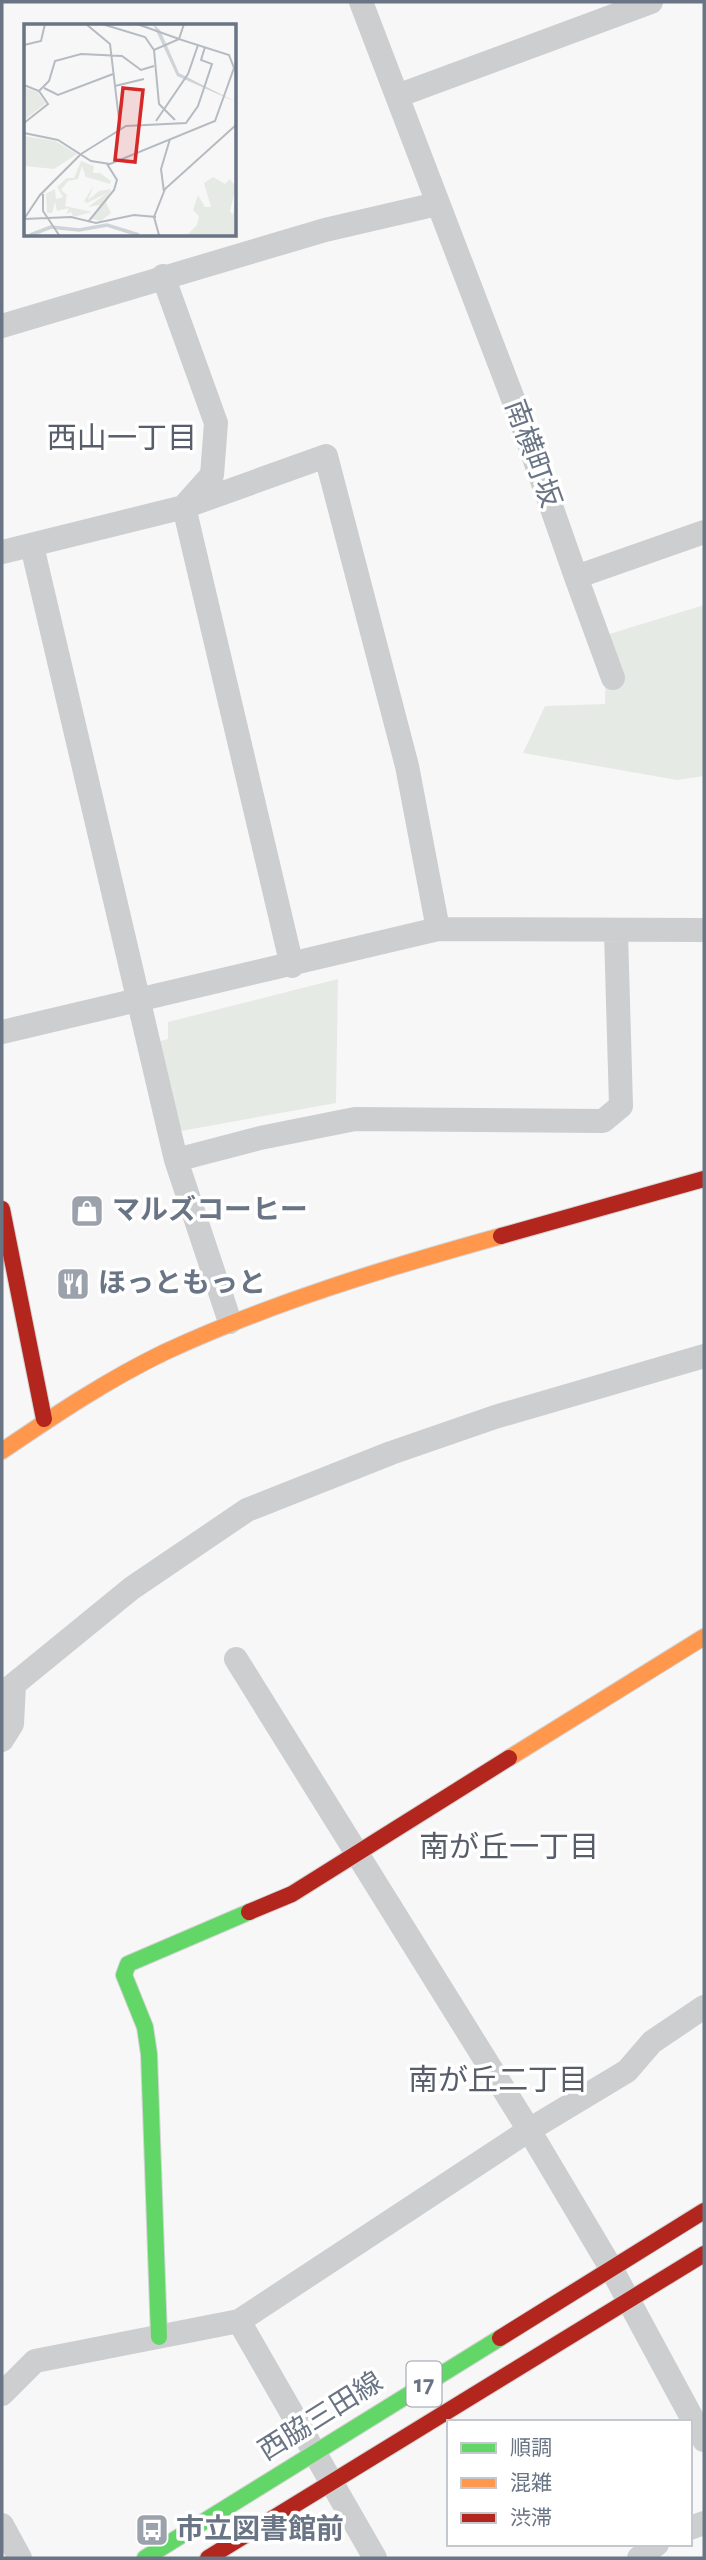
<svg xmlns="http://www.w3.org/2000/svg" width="706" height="2560" font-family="'Alegreya Sans','Noto Sans JP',sans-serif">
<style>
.green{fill:#e6eae5}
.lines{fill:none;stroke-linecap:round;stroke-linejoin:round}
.fast-casing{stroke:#d3d4d5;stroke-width:18}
.slow-casing{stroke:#d3d4d5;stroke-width:18}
.jam-casing{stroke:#d3d4d5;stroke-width:18}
.street{stroke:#cdced0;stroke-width:24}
.fast{stroke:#63d668;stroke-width:16}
.slow{stroke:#ff974d;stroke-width:16}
.jam{stroke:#b3261e;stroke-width:16}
.labels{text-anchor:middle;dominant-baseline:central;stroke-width:7;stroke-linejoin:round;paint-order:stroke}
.shield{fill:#fff;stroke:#969ea9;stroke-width:2}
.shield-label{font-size:26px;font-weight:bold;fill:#697484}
.street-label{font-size:28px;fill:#697484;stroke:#fff}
.poi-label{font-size:28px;font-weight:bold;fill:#697484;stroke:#fff;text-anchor:start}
.neighbourhood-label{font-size:30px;fill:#575e6a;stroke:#fff}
.inset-river{fill:none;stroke:#cfd4d8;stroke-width:3.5}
.inset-road{fill:none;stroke:#b6bbc2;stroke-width:2}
.view{fill:#d62828;fill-opacity:0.15;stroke:#d62828;stroke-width:3.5}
.inset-edge{fill:none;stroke:#697484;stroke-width:3.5}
</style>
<rect width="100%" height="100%" fill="#f7f7f7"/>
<path class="green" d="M 704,605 L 704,776 L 677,780 L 523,753 L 545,706 L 605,704 L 606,635 Z
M 338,979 L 336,1103 L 181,1131 L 157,1042 L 168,1039 L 168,1022 Z"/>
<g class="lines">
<defs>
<path id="fast" d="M 159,2337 L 149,2054 L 145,2027 L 124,1975 L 128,1964 L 249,1912
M 145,2558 L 500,2338"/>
<path id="slow" d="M 2,1451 C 55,1415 107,1380 165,1352 C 273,1302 386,1268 501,1236
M 509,1758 L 704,1637"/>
<path id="jam" d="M 2,1209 L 44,1419
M 501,1236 L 704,1179
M 249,1912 L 292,1894 L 509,1758
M 500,2338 L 704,2211
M 208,2558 L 704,2254"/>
</defs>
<use href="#fast" class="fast-casing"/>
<use href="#slow" class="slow-casing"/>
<use href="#jam" class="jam-casing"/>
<path class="street" d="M 361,2 L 518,412 L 576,577 L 704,532
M 397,96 L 651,2
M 163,276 L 216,423 L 212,475 L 186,504
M 2,326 L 325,230 L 437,204
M 184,507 L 292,966
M 32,546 L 176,1160 L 230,1322
M 2,552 L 184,507 L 326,456 L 407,766 L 438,929
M 576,577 L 613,678
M 2,1032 L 438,929 L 704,930
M 176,1160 L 260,1138 L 355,1119 L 603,1121 L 621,1106 L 616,932
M 236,1659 L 529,2130 L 611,2268 L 704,2440
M 2,1694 L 132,1588 L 247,1510 L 391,1453 L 495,1417 L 704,1356
M 2,1740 L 12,1724 L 14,1685
M 239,2321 L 375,2558
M 2,2394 L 35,2361 L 239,2321 L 529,2130 L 627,2071 L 652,2042 L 704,2007
M 2,2525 L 20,2558
M 690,2528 L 704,2523
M 639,2558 L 657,2544"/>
<use href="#fast" class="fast"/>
<use href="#slow" class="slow"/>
<use href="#jam" class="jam"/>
</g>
<defs>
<symbol id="shop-square" viewBox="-11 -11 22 22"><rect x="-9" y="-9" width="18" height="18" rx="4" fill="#9ba2ac" stroke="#fff"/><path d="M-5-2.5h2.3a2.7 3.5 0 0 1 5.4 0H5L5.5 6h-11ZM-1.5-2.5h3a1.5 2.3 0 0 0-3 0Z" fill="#fff"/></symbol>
<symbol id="restaurant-square" viewBox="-11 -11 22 22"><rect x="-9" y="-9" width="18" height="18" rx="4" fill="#9ba2ac" stroke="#fff"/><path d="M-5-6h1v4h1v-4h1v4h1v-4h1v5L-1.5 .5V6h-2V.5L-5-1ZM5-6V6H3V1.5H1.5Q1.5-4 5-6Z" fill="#fff"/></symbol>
<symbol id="bus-square" viewBox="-11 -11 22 22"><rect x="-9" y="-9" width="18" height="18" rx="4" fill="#9ba2ac" stroke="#fff"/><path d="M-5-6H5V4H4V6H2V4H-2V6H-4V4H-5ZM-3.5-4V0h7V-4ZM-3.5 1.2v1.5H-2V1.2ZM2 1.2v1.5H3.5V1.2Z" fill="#fff"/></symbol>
</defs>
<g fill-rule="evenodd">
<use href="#shop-square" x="68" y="1192" width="38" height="38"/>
<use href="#restaurant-square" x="54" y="1265" width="38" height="38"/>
<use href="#bus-square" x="133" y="2511" width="38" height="38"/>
</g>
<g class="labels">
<rect class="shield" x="406.5" y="2361.5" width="35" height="45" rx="5"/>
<g class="shield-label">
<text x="424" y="2384">17</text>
</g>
<g class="street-label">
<text transform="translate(532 454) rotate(70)">南横町坂</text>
<text transform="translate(321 2417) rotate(-32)">西脇三田線</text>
</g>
<g class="poi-label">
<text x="112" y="1211">マルズコーヒー</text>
<text x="98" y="1284">ほっともっと</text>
<text x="176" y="2530">市立図書館前</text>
</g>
<g class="neighbourhood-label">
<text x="122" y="439">西山一丁目</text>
<text x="509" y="1848">南が丘一丁目</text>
<text x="498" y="2081">南が丘二丁目</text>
</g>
</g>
<g transform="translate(24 24)">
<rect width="212" height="212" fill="#f7f7f7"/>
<path d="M 0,63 L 13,68 L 22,79 L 0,96 ZM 0,112 L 31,117 L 53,130 L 30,145 L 0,142 ZM 57,137 L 70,142 L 69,149 L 76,149 L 87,157 L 86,160 L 62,153 L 58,142 L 54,155 L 44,157 L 37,166 L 43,171 L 41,182 L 68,188 L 49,193 L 47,188 L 42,190 L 45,184 L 33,187 L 31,178 L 28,189 L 23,189 L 22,170 L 31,165 L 32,175 L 39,173 L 33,163 L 43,154 L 50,154 ZM 189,153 L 201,160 L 206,155 L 212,163 L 206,187 L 209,191 L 212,171 L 212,211 L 163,211 L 173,201 L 175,192 L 169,186 L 174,171 L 181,183 L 187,183 L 180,159 ZM 70,161 L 64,176 L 75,167 L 87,165 L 82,179 L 87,189 L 77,197 L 68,195 L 76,181 L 64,183 L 83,169 L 63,179 L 60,177 Z" fill="#e6eae5"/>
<path d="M 129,0 L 136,6 L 155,49 L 212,78 L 153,52 Z" fill="#cfd4d8"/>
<path class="inset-river" d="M 6,211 L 27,203 L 55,206 L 83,201 L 115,211"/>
<path class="inset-road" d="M 62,0 L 86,20 L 96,104M 113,0 L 155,15 L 160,0M 0,21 L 17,17 L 21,0M 130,26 L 135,80 L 151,96M 0,61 L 15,67 L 24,80 L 0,99M 91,62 L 120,55M 20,64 L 34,71 L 89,50M 14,68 L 25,57 L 31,37 L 57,30 L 98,32 L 117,46 L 130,42M 132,97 L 164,50 L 174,21M 0,109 L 34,116 L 67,137 L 86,140 L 191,97 L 210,44 L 205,31 L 155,15 L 130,26 L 121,13 L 78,0M 57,130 L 102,102 L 162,99 L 174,82 L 188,40 L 177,36 L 181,23M 140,168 L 137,145 L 146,115M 19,170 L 19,187 L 35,211M 0,195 L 47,193 L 72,199 L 110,191 L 132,193M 0,195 L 16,171 L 57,130M 64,198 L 90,166 L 93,156 L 83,140M 135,211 L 130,193 L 141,165 L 212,101"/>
<path class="view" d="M 99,64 L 119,66 L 111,138 L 91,136 Z"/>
<rect width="212" height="212" class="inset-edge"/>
</g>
<rect width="706" height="2560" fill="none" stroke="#697484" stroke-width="7"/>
<rect x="447" y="2420" width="245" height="126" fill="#ffffff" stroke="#c3c7ce" stroke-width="2"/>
<rect x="461" y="2443" width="35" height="10" fill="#63d668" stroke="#c3c7ce" stroke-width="2"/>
<text x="510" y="2455" font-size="21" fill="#697484">順調</text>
<rect x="461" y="2478" width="35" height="10" fill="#ff974d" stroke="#c3c7ce" stroke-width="2"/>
<text x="510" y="2490" font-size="21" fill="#697484">混雑</text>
<rect x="461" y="2513" width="35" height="10" fill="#b3261e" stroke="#c3c7ce" stroke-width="2"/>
<text x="510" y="2525" font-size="21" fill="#697484">渋滞</text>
</svg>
